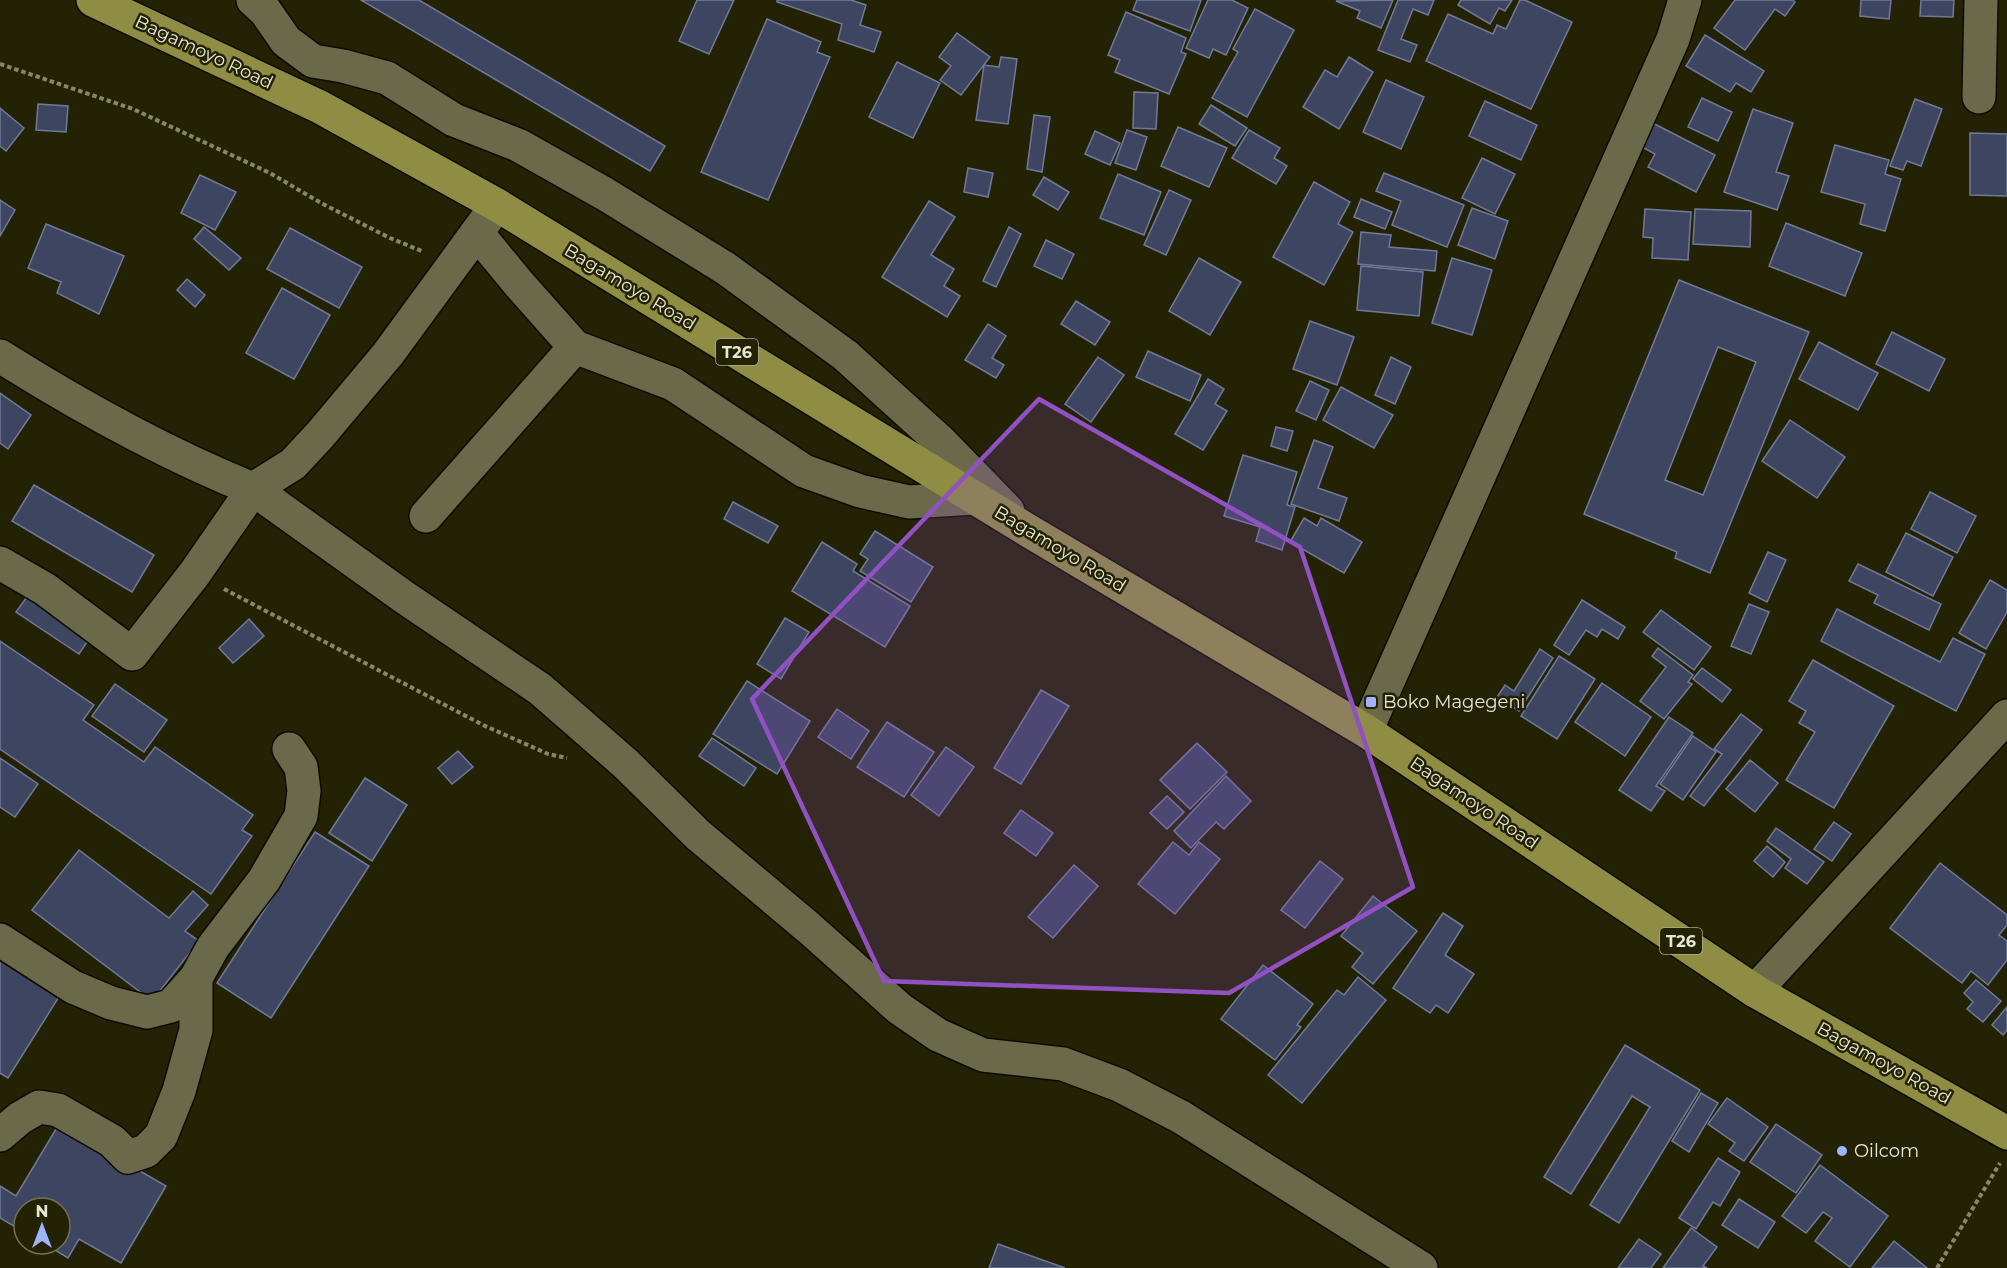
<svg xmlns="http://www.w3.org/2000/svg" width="2007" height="1268" font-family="Montserrat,sans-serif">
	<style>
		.building { fill: #3d4560; stroke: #707a98; stroke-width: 1.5; fill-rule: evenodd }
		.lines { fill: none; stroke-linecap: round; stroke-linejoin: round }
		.minor-casing { stroke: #0d0b00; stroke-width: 36 }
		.highway-casing { stroke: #0d0b00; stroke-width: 36 }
		.path { stroke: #87866e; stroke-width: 4; stroke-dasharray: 4.5 3; stroke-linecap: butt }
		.minor { stroke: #6a6949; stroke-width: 33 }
		.highway { stroke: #8f8c44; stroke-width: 33 }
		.marked { fill: #9151c3; fill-opacity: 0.2; stroke: #9151c3; stroke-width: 4.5; stroke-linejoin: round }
		.poi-dot { fill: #9eb4fd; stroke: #242204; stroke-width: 2 }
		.labels { text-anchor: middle; stroke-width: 5; stroke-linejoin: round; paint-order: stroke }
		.shield { fill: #242204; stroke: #acac96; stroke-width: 1.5 }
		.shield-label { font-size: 16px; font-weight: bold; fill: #e7e7d5 }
		.street-label { font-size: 18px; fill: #e7e7d5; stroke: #242204 }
		.poi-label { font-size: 18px; fill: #e7e7d5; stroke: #242204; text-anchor: start }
	</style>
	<rect width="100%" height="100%" fill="#242204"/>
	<g class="building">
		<path d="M361,0H419L665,146L650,171Z"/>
		<path d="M697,0H734L709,54L679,41Z"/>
		<path d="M777,0H851L866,5L860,25L881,32L874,52L838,40L842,24L777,2Z"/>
		<path d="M1137,0H1201L1190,31L1133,10Z"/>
		<path d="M1208,0H1232L1248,8L1226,55L1213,49L1209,58L1186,48Z"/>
		<path d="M1393,0L1381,28L1357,18L1360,11L1336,1Z"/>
		<path d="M1398,0H1434L1428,15L1413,9L1401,39L1417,45L1410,62L1378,50Z"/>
		<path d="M1461,0H1512L1505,11L1499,8L1490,24L1458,5Z"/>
		<path d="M1520,0H1525L1572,22L1531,109L1426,61L1448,14L1493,34L1497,25L1506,29Z"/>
		<path d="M1735,0H1793L1795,2L1785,16L1775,9L1745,50L1714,28Z"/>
		<path d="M1861,0H1891L1889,19L1860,16Z"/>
		<path d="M1921,0H1954L1953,17L1920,16Z"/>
		<path d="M1255,9L1294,30L1247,117L1212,98L1238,52L1233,49Z"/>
		<path d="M1126,12L1186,38L1181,52L1186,54L1169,94L1115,72L1120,60L1108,55Z"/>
		<path d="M767,19L821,42L817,52L830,57L768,200L701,172Z"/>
		<path d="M957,33L990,57L961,95L940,80L951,66L939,57Z"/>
		<path d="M1705,35L1764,71L1751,92L1736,83L1730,92L1686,66Z"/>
		<path d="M1001,57L1017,59L1008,124L976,120L984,65L999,67Z"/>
		<path d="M1349,57L1373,72L1339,129L1303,107L1325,70L1337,77Z"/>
		<path d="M897,62L940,83L913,138L869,117Z"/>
		<path d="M1386,80L1424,97L1401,149L1363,132Z"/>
		<path d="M1134,92L1158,93L1156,129L1133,128Z"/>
		<path d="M1702,98L1732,112L1718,141L1688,127Z"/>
		<path d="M1915,99L1942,109L1921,166L1907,161L1903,170L1890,166Z"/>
		<path d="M1485,101L1537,125L1521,160L1469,136Z"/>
		<path d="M38,104L68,106L66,132L36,130Z"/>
		<path d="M1211,105L1247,128L1235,146L1199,124Z"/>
		<path d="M0,108L24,128L6,151L0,146Z"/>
		<path d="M1753,109L1793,123L1776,172L1789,176L1777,210L1724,192Z"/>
		<path d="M1034,115L1050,117L1042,172L1027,169Z"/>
		<path d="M1643,118L1715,155L1696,192L1648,167L1655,154L1631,141Z"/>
		<path d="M1178,127L1227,148L1209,187L1161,166Z"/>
		<path d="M1127,130L1147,137L1136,170L1115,163Z"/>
		<path d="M1249,130L1280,148L1274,158L1287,166L1276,184L1232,158Z"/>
		<path d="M1095,131L1120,143L1110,165L1085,154Z"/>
		<path d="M1970,133L2007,134V196L1970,195Z"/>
		<path d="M1835,145L1889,160L1885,174L1901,179L1885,231L1860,224L1865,204L1821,192Z"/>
		<path d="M1482,158L1515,174L1495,214L1462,198Z"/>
		<path d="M968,168L993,173L988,197L964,192Z"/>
		<path d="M1384,173L1464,205L1447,247L1392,225L1401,201L1376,191Z"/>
		<path d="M1118,174L1161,192L1144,235L1100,218Z"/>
		<path d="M200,175L236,192L215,230L181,213Z"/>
		<path d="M1044,177L1069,192L1058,210L1033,195Z"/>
		<path d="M1314,182L1350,202L1338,224L1353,232L1324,285L1273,257Z"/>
		<path d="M1169,190L1191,200L1166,255L1144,245Z"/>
		<path d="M1361,199L1392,212L1385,229L1354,217Z"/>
		<path d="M0,200L15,210L0,236Z"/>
		<path d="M929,201L955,217L931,255L954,269L944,286L960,296L947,317L882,277Z"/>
		<path d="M1472,208L1508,221L1495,259L1458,245Z"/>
		<path d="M1645,209L1691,212L1688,260L1652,258L1653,238L1643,237Z"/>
		<path d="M1695,209L1751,211L1750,247L1693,244Z"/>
		<path d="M1786,223L1862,253L1845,296L1769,266Z"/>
		<path d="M46,224L124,256L99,314L57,293L61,282L28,268Z"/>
		<path d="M204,227L241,258L229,270L194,239Z"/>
		<path d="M1009,227L1021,234L996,287L983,281Z"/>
		<path d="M290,228L362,267L339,308L267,269Z"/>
		<path d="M1361,232L1391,235L1389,247L1437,251L1435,271L1358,264Z"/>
		<path d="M1046,240L1074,254L1062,279L1034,266Z"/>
		<path d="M1199,258L1241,282L1210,335L1169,311Z"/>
		<path d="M1452,258L1492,270L1472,335L1432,323Z"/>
		<path d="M1361,266L1423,272L1419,316L1357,310Z"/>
		<path d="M187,279L205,295L195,307L177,290Z"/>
		<path d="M1679,280L1809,332L1710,573L1675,558L1677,552L1584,514ZM1718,347L1756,362L1703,495L1665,480Z"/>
		<path d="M282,288L330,315L294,379L246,353Z"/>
		<path d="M1076,301L1110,322L1095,345L1061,324Z"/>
		<path d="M1310,321L1354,337L1337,385L1293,369Z"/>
		<path d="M988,324L1006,336L992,358L1004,365L996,378L965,360Z"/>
		<path d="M1892,332L1945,359L1929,391L1876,364Z"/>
		<path d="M1819,342L1878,373L1858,410L1799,379Z"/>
		<path d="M1148,351L1201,375L1190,401L1136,377Z"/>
		<path d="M1098,357L1124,375L1091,422L1065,404Z"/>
		<path d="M1391,357L1411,367L1395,404L1375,395Z"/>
		<path d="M1208,379L1224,389L1215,404L1227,411L1203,450L1175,434Z"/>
		<path d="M1310,381L1329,390L1316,420L1296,411Z"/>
		<path d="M1341,387L1393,415L1374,448L1323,420Z"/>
		<path d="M0,393L31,415L8,449L0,443Z"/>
		<path d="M1790,420L1845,457L1817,498L1762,461Z"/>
		<path d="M1276,427L1293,431L1287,451L1271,446Z"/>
		<path d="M1314,440L1333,447L1318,488L1347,498L1339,521L1291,504Z"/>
		<path d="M1243,455L1297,472L1287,505L1295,507L1282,550L1256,541L1260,527L1224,516Z"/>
		<path d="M34,485L154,555L132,592L12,521Z"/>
		<path d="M1930,492L1976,516L1957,553L1911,529Z"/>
		<path d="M733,502L778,526L768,543L724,519Z"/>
		<path d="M1304,518L1317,526L1321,518L1362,542L1344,573L1290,542Z"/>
		<path d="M875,531L933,567L911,602L860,571L868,559L860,554Z"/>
		<path d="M1906,533L1953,557L1933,596L1886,572Z"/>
		<path d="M822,542L857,564L853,571L910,606L885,647L792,591Z"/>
		<path d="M1768,552L1786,560L1767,602L1749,593Z"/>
		<path d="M1858,564L1941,604L1929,630L1874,603L1878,595L1849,581Z"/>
		<path d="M1990,580L2007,590V612L1986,649L1959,633Z"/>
		<path d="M29,594L91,636L79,654L16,612Z"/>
		<path d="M1582,600L1625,627L1618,639L1602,629L1597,637L1586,630L1569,655L1554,645Z"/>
		<path d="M1749,604L1769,612L1751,654L1731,646Z"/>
		<path d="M1837,609L1940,662L1953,638L1985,654L1956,711L1821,641Z"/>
		<path d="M1661,610L1711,647L1694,670L1643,632Z"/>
		<path d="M785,618L809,632L781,679L757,664Z"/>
		<path d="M249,619L264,636L233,663L219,648Z"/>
		<path d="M0,641L94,705L83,720L144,762L155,747L253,815L242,830L252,836L211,894L0,749Z"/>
		<path d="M1658,648L1693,675L1688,682L1692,684L1664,719L1640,701L1666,667L1652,656Z"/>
		<path d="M1540,649L1553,658L1519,711L1497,697L1505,685L1514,691Z"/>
		<path d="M1559,656L1595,679L1557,739L1521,716Z"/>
		<path d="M1813,660L1894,706L1834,808L1786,780L1815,732L1799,723L1806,711L1789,701Z"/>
		<path d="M1702,668L1731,690L1722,702L1693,679Z"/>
		<path d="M747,681L810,721L777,774L713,734Z"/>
		<path d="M1602,683L1651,717L1625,756L1575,722Z"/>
		<path d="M115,684L167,720L144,752L92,716Z"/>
		<path d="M1041,690L1069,706L1021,784L994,768Z"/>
		<path d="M837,709L869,731L851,759L818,737Z"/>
		<path d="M1741,714L1762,730L1704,806L1690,796L1722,754L1714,749Z"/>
		<path d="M1669,717L1693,733L1656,786L1665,791L1651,811L1619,790Z"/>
		<path d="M887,722L934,752L904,797L857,767Z"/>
		<path d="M1693,736L1716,752L1683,800L1660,784Z"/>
		<path d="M712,738L756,768L744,786L699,756Z"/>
		<path d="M1197,743L1227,772L1190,809L1160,780Z"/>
		<path d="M946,747L974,767L939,816L911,795Z"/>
		<path d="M458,751L473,767L452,784L438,768Z"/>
		<path d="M0,758L38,784L15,817L0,807Z"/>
		<path d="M1750,760L1778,783L1755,812L1726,789Z"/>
		<path d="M1226,776L1251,801L1224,829L1216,822L1191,848L1174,831Z"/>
		<path d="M365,778L407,805L372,861L329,833Z"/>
		<path d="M1167,796L1184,812L1167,829L1150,813Z"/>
		<path d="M1021,810L1053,833L1036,856L1004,833Z"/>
		<path d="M1834,822L1851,834L1832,861L1814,849Z"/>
		<path d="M1776,828L1824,862L1807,884L1785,868L1791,859L1767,841Z"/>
		<path d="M315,832L369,866L271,1018L217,983Z"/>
		<path d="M1173,842L1189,855L1199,842L1220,859L1175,914L1138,884Z"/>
		<path d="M1767,846L1785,862L1773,877L1754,861Z"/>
		<path d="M79,850L169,918L193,891L208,905L185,931L199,941L152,1001L32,910Z"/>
		<path d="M1320,861L1343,879L1305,928L1281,910Z"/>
		<path d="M1940,863L2007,915V925L1999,935L2007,941V960L1988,985L1971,971L1962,983L1890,928Z"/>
		<path d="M1074,865L1098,886L1053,938L1028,917Z"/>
		<path d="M1373,896L1417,931L1373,984L1352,967L1363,953L1341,936Z"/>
		<path d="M1443,913L1463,926L1445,955L1474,974L1448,1013L1436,1005L1430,1013L1393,988Z"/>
		<path d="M0,953L62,992L8,1078L0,1073Z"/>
		<path d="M1263,965L1313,1004L1297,1025L1301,1027L1275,1060L1221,1019Z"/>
		<path d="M1358,977L1386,1000L1302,1103L1268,1075L1337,990L1344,995Z"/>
		<path d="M1976,980L2001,1001L1983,1022L1967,1009L1973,1002L1964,993Z"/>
		<path d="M2007,1007V1030L2003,1035L1992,1025Z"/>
		<path d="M1625,1045L1700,1090L1619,1223L1590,1205L1650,1107L1632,1096L1571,1194L1544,1177Z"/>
		<path d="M1701,1093L1718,1103L1689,1152L1672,1141Z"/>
		<path d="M1727,1098L1768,1127L1744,1161L1729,1151L1735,1143L1708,1124Z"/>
		<path d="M59,1124L166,1186L121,1263L79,1239L68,1258L45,1244H60V1208H24V1232L0,1218V1186L16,1196Z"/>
		<path d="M1776,1124L1822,1155L1796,1193L1750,1162Z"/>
		<path d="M1718,1158L1740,1172L1720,1206L1713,1202L1696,1229L1679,1218Z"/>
		<path d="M1820,1165L1888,1216L1850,1267L1815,1241L1832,1218L1823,1212L1806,1233L1782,1216Z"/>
		<path d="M1739,1199L1775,1222L1758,1248L1722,1225Z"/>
		<path d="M1691,1228L1717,1247L1703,1266L1707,1268H1663Z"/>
		<path d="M1639,1239L1661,1254L1651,1268H1618Z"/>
		<path d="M1894,1241L1927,1268H1872Z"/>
		<path d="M998,1244L1065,1268H989Z"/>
	</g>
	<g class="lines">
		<g class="minor-casing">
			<g id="minor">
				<path d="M253,0L266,12L286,41L313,61L343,66L387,78L454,120L518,145L605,194L725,268L845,355L941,442L1008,511"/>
				<path d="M1979,97L1981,0"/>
				<path d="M477,233L519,284L575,347L673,384L804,471L860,491L909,502L975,498"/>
				<path d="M0,356C81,407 163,453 253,489L293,464L320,435L388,354L497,205"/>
				<path d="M426,516L575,347"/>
				<path d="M0,563L45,589L132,654L195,573L253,489L404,597L540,689L626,764L698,835L809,928L900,1009L938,1035L983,1055L1063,1064L1119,1085L1181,1117L1421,1268"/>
				<path d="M1366,731L1673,39L1685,0"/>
				<path d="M0,940L73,987L111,1003L147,1012L171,1006L196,978L213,947L264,880L301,816L304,791L301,767L289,749"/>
				<path d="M1755,991L2007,716"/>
				<path d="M0,1135L20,1118L39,1107L58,1110L112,1141L128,1157L146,1151L161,1136L179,1091L196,1030V978"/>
			</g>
		</g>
		<g class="highway-casing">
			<path id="highway" d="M93,0L320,107L497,205L1024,528L1366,731L1755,991L2007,1133"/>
		</g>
		<g class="path">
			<path d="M0,64L133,109L270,173L321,203L390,238L424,252"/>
			<path d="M224,589L483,725L548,754L567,758"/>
			<path d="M1937,1268L2000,1163"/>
		</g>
		<use href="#minor" class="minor"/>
		<use href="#highway" class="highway"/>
	</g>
	<path class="marked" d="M1039,399L1300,547L1413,887L1229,993L884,981L752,699Z"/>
	<g class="poi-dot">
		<rect x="1365" y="696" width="12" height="12" rx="3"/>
		<circle cx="1842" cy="1151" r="6"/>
	</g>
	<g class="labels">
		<g class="shield">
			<rect x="716" y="339" width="42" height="26" rx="4.5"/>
			<rect x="1660" y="928" width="42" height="26" rx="4.5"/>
		</g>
		<g class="shield-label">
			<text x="737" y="358">T26</text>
			<text x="1681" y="947">T26</text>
		</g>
		<g class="street-label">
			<text transform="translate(204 52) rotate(25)" y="6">Bagamoyo Road</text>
			<text transform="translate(630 287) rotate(31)" y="6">Bagamoyo Road</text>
			<text transform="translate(1060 549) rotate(31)" y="6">Bagamoyo Road</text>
			<text transform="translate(1474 803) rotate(34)" y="6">Bagamoyo Road</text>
			<text transform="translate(1884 1063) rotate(29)" y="6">Bagamoyo Road</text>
		</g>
		<g class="poi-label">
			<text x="1383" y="708">Boko Magegeni</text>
			<text x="1854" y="1157">Oilcom</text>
		</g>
	</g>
	<g transform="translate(42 1226)"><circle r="28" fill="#242204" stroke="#727158" stroke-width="1.5"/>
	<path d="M0-4.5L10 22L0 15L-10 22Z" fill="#9eb4fd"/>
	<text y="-9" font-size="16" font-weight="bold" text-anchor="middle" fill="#e7e7d5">N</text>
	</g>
</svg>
